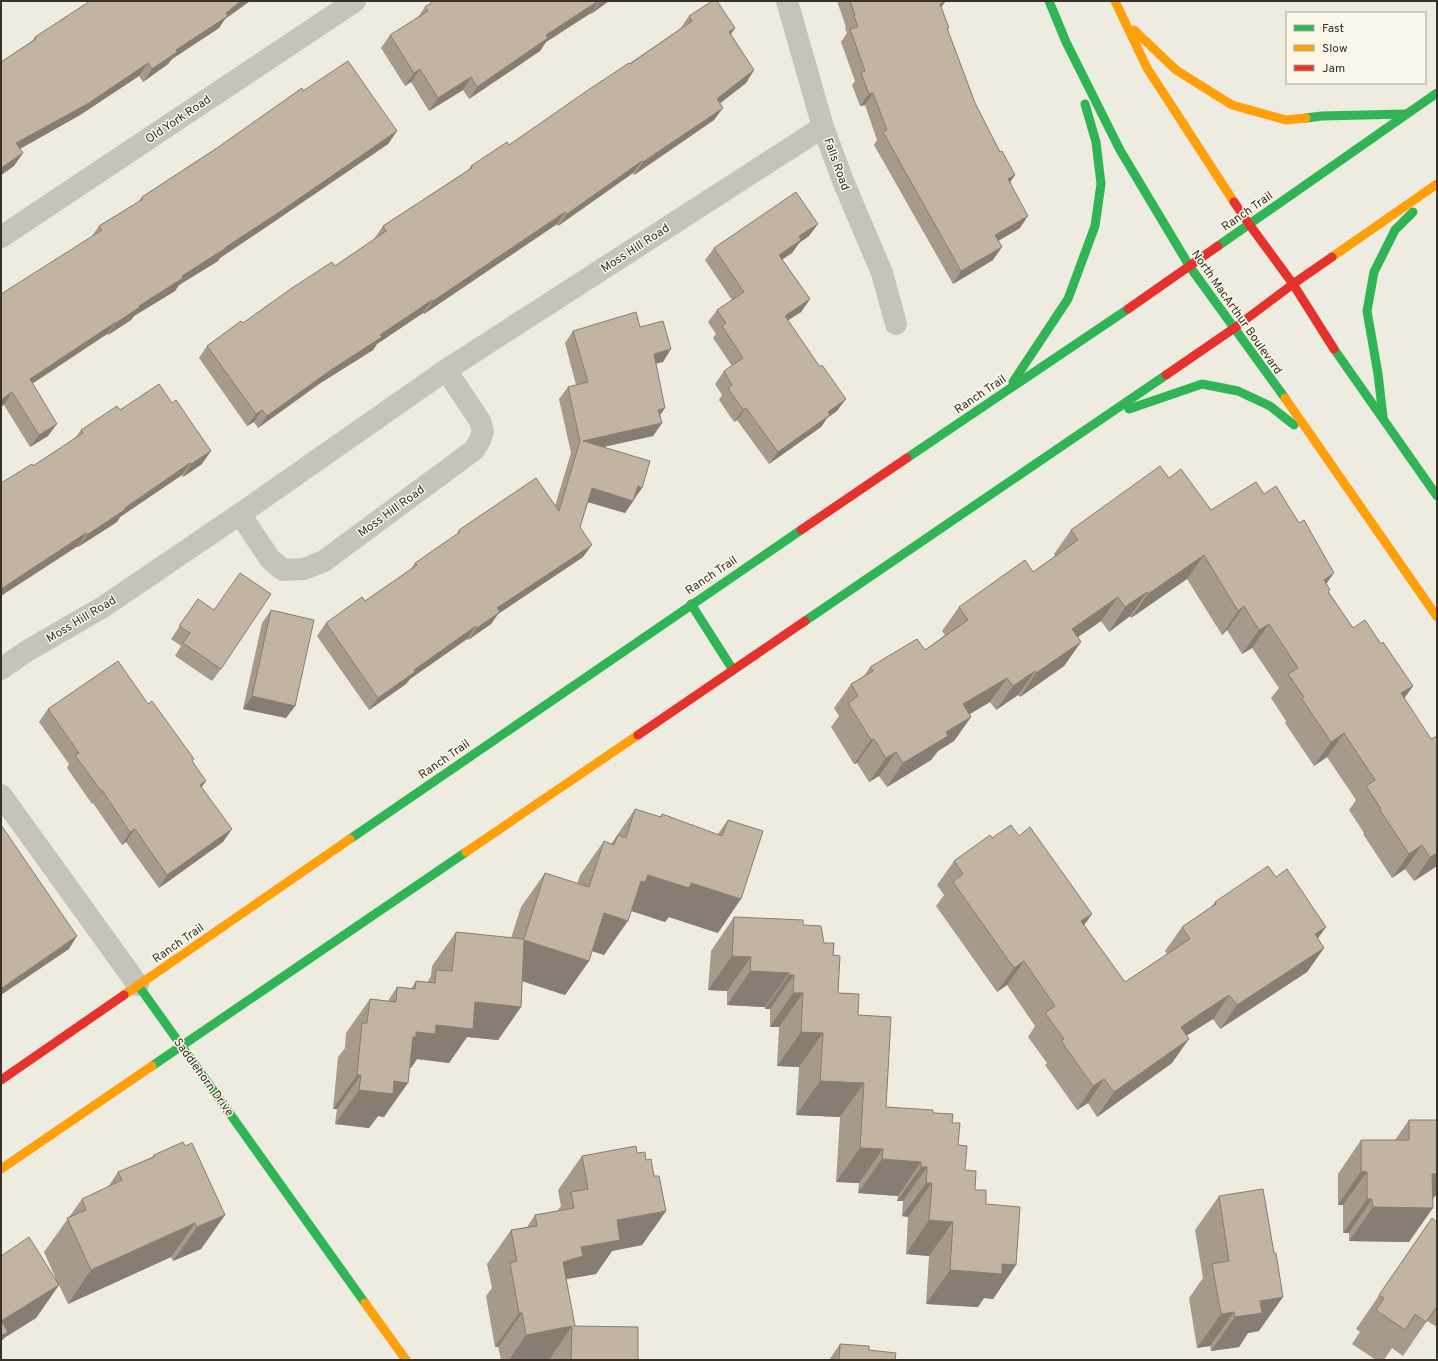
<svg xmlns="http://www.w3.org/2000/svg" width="1438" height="1361" font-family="Overpass,sans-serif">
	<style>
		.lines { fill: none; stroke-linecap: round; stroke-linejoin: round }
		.street { stroke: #c7c3ba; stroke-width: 22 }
		.fast { stroke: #30b455; stroke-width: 9 }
		.slow { stroke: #ff9f0a; stroke-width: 9 }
		.jam { stroke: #e5322d; stroke-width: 9 }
		.wall { fill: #a89a8a }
		.shaded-wall { fill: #887d71 }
		.building { fill: #c3b3a1; stroke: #887d71 }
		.labels { text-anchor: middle; stroke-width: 3; stroke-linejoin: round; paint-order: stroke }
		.street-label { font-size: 12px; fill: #383127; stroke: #fbf7e8 }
	</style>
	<rect width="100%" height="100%" fill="#eeebe1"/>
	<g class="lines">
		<g class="street">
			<path d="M787,1L823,127L843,181L882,273L896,324"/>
			<path d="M1,237L355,1"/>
			<path d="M240,514L270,559L283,570L304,569L324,561L474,450L480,440L483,431L480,421L446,370"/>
			<path d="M1,669L27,651L103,607L240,514L446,370L823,127"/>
			<path d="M1,795L138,985"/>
		</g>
		<g class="fast">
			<path d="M1049,1L1066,42L1120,150L1190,267L1285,398"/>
			<path d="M1306,118L1322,116L1406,114"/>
			<path d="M1218,246L1437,93"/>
			<path d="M1334,349L1437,496"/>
			<path d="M1013,382L1068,299L1095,226L1101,184L1096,142L1085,104"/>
			<path d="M1129,409L1202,384L1238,391L1270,406L1294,425"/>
			<path d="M1383,417L1378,374L1367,311L1374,272L1395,230L1413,212"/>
			<path d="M907,458L1128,309"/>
			<path d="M691,604L733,670"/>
			<path d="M805,621L1166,375"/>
			<path d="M350,839L801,530"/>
			<path d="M138,985L365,1303"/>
			<path d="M152,1066L466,852"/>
		</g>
		<g class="slow">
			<path d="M1115,1L1147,68L1234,202"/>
			<path d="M1134,30L1176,70L1232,105L1286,120L1306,118"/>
			<path d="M1332,257L1437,184"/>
			<path d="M1285,398L1437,617"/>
			<path d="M466,852L638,735"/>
			<path d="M124,995L350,839"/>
			<path d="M1,1169L152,1066"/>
			<path d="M365,1303L406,1360"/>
		</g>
		<g class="jam">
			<path d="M1234,202L1249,224L1293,284L1334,349"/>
			<path d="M1128,309L1218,246"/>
			<path d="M1166,375L1233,329L1293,284L1332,257"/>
			<path d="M801,530L907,458"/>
			<path d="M638,735L805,621"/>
			<path d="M1,1080L124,995"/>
		</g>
	</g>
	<g class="wall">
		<path d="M250,1L225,19L219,28L172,59L168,64L143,82L139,76L80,115L20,149L14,166L1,175V62L32,41L35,37Z"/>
		<path d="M434,1H609L591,14V13L546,42L540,51L469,99L463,90L429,111L411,82L405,86L381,48L390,35L418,17L425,7Z"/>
		<path d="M837,1H944L941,7L947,30L975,103L1000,152L1015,175L1010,183L1020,228L998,241L993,260L953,284L874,145L877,140L865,105L860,106L852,85L855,81L841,42L847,33L845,28L846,27Z"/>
		<path d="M689,16L735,28L731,34L754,70L746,83L720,103L714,120L634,175L633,173L558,226L557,224L424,314L423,313L377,344L373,350L319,384L258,428L254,422L247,426L199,358L207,346L243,323L335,266L375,239H374L383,226L468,170L471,166L509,145L680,29Z"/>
		<path d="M303,91L397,131L388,144L275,221L220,258L218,261L179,285L175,291L134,316L131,320L108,335L107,334L32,384L48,436L30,447L4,405L92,236L99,226L138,202L142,197L217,148Z"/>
		<path d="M809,236L799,243L792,253L782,259L810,299L801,312L788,320L837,411L827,418L821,427L769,464L737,420L734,422L719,400L722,395L715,384L724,371L732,366L713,338L716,334L708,322L717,310L732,300L705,260L714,248Z"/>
		<path d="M640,327L663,362L656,363L660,416L662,423L653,436L603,447L642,488L625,513L588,502L580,527L583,557L498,614L491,624L468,640L467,639L410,679L406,684L369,710L317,636L326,623L365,601L410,570L415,563L456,535L459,530L555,506L571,453L559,399L568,387L576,385L565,343L573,331Z"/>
		<path d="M120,410L202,464L183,477L182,475L120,517L117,522L78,547L33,466L75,438L81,430Z"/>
		<path d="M1169,478L1211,510L1326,584L1329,592L1353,628L1381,644L1413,686L1404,698L1437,866L1414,881L1405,869L1392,878L1363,834L1364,833L1349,810L1356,800L1327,757L1314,766L1285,723L1286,721L1271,698L1279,688L1252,648L1242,654L1227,630L1222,635L1187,579L1131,618L1130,616L1109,632L1101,621L1078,637L1081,642L1064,666L1020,697L1018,695L996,710L990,702L970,714L971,717L954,741L938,751L931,760L887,787L879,776L869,782L857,763L854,764L831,727L839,716L834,708L851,684L864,676L870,667L925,650L945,635L942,631L959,607L1033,572L1055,556L1054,554L1071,530Z"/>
		<path d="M198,599L221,669L212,681L175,656L181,646L171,639Z"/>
		<path d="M271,610L295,706L286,718L243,709L262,623Z"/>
		<path d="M148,704L192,762L223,842L159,888L126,842L122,845L93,803L92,804L67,768L69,764L39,722L48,709Z"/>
		<path d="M635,809L660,817L662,814L717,835L728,820L718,933L669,917L665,922L631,911L604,955L592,951L589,961L565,995L522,981L521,1007L498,1040L467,1037L449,1063L417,1059L411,1068H410L384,1117L378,1116L369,1128L335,1124L337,1109H333L338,1057L345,1048L346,1033L370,999L388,1001L397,987L411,989L416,981L427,983L431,976L432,966L456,932L511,938L521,907L545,873L577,884L580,875L604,841L611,844Z"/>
		<path d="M1019,836L1092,914L1084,925L1125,982L1167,954L1165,951L1182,927L1211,907L1215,902L1318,939L1324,948L1307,972L1220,1029L1213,1019L1186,1035L1172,1063L1097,1117L1088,1103L1077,1110L1045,1065L1047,1063L1028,1037L1035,1026L1007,985L997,992L936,906L944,895L937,885L954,861L992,838Z"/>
		<path d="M734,917L803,925L824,943L833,955L838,993L858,1015L886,1107L933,1113L952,1123L965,1170L975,1190L986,1204L1016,1265L993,1299L984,1298L978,1307L926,1304L929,1256L906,1254L908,1217L902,1216L903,1201H897L898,1196L858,1193L859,1183L836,1182L840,1117L796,1115L799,1067L777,1066L779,1027H770V1009H765V1007L727,1005V991L708,990L711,951Z"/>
		<path d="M1409,1120H1437V1195L1435,1196L1433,1199L1409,1242L1349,1241V1233H1343V1205H1338V1174L1361,1140H1395Z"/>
		<path d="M185,1146L225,1215L201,1249L173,1261L171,1257L68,1304L59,1285L36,1318L4,1338L1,1342V1256L56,1279L44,1252L82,1199L108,1187L118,1172L152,1157L154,1155Z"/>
		<path d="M637,1153L646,1160L654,1176L666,1211L642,1245L612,1251L596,1274L566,1279L575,1326L638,1360H501L498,1347H495L486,1296L492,1288L487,1264L511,1230L527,1227L535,1215L557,1211L561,1206L558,1190L582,1156Z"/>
		<path d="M1219,1196L1259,1331L1248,1333L1239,1347L1211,1351L1210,1346L1197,1348L1189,1298L1203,1278L1195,1230Z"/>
		<path d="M1432,1218L1437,1222V1327L1427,1321L1403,1356L1392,1348L1384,1360H1376L1352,1344L1360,1332L1356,1329Z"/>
		<path d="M840,1344L869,1350L895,1360H829Z"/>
	</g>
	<g class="shaded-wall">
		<path d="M241,1H250L225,19L219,28L172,59L168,64L143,82L152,69L176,50Z"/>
		<path d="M599,1L591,13L546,42L540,51L469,99L477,87L546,35Z"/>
		<path d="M601,1H609L591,14L600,2Z"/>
		<path d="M945,2L936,15L940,4Z"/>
		<path d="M735,28L726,41L729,32Z"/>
		<path d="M148,63L139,76L80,115L7,156L16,143Z"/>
		<path d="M420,69L411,82L405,86L414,73Z"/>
		<path d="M754,70L746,83L709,112L717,99Z"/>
		<path d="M471,77L463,90L429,111L438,98Z"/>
		<path d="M873,93L865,105L860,106L869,94Z"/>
		<path d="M723,108L714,120L634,175L643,162Z"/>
		<path d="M397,131L388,144L275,221L220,258L218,261L179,285L175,291L134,316L131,320L108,335L116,323L139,306L182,276L226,247Z"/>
		<path d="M23,153L14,166L1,175V168Z"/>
		<path d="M642,161L633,173L558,226L567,214Z"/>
		<path d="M1015,175L1006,187L1008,179Z"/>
		<path d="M565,212L557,224L424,314L433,301Z"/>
		<path d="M1028,216L1020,228L986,248L995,235Z"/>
		<path d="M818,224L809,236L799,243L792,253L771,267L779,255L799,236Z"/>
		<path d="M1002,247L993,260L953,284L961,271Z"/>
		<path d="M810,299L801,312L776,328L785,316Z"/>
		<path d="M432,300L423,313L377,344L373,350L319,384L258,428L267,416L380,335Z"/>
		<path d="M116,322L107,334L21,391L30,379Z"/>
		<path d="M671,349L663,362L645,366L654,354Z"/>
		<path d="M12,392L4,405L1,407V400Z"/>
		<path d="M846,399L837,411L827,418L821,427L769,464L778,452L828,412Z"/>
		<path d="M665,408L657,420L658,410Z"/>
		<path d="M746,408L737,420L734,422L743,410Z"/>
		<path d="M262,410L254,422L247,426L256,414Z"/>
		<path d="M662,423L653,436L576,453L583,441Z"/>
		<path d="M57,424L48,436L30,447L39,435Z"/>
		<path d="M211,451L202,464L183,477L191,464Z"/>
		<path d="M190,463L182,475L120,517L117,522L78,547L87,535L125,508Z"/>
		<path d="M638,486L642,488L633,500Z"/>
		<path d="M592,488L633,501L625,513L584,501Z"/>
		<path d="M86,533L78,546L1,596V589Z"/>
		<path d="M592,545L583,557L498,614L491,624L468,640L477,628L497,608Z"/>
		<path d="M1204,555L1187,579L1131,618L1148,594Z"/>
		<path d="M1334,573L1317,597L1324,580Z"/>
		<path d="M1147,592L1130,616L1109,632L1125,607Z"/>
		<path d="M1118,597L1101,621L1055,653L1072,629Z"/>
		<path d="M1244,606L1227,630L1222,635L1238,611Z"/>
		<path d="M1269,624L1252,648L1242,654L1259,630Z"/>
		<path d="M476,626L467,639L410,679L406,684L369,710L378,698L414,670Z"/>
		<path d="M1081,642L1064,666L1020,697L1036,673Z"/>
		<path d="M1035,671L1018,695L996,710L1013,686Z"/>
		<path d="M1007,678L990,702L946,728L963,704Z"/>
		<path d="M1413,686L1396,710L1401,693Z"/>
		<path d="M252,696L295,706L286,718L243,709Z"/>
		<path d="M971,717L954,741L938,751L931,760L887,787L903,763L946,732Z"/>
		<path d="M1344,733L1327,757L1314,766L1331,742Z"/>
		<path d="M874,739L857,763L854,764L871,740Z"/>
		<path d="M896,752L879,776L869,782L886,758Z"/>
		<path d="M206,781L197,794L200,785Z"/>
		<path d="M102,790L93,803L92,804L101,791Z"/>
		<path d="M135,829L126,842L122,845L130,832Z"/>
		<path d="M232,829L223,842L159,888L167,875Z"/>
		<path d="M1422,845L1405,869L1392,878L1409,854Z"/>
		<path d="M1437,853V866L1414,881L1430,857Z"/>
		<path d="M648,875L691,883L741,899L718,933L669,917L665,922L626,909L641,881Z"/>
		<path d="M604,913L628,921L604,955L580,947Z"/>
		<path d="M1092,914L1075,938L1081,921Z"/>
		<path d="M1326,927L1309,951L1315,934Z"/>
		<path d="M77,936L69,949L1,995L2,988Z"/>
		<path d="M524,940L589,961L565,995L500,974Z"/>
		<path d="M1324,948L1307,972L1220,1029L1237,1005Z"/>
		<path d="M732,956L751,957L727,991L708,990Z"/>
		<path d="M1024,961L1007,985L997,992L1014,968Z"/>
		<path d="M750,971L789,973L765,1007L727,1005Z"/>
		<path d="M789,975H794L770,1009H765Z"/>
		<path d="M793,993H803L779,1027H770Z"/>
		<path d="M1229,995L1213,1019L1183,1038L1181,1027L1200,1014Z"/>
		<path d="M475,1002L521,1007L498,1040L467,1037L449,1063L417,1059L411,1068L395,1066L389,1071L416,1032L436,1025Z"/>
		<path d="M801,1032L823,1033L799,1067L777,1066Z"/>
		<path d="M1189,1039L1172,1063L1097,1117L1114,1092Z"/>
		<path d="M357,1075H361L337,1109H333Z"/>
		<path d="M1104,1079L1088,1103L1077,1110L1093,1086Z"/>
		<path d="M394,1081L408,1083L384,1117L378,1116L369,1128L335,1124L359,1090Z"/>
		<path d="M820,1081L864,1083L840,1117L796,1115Z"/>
		<path d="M860,1148L883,1149L859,1183L836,1182Z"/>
		<path d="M882,1159L921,1162L898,1196L858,1193Z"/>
		<path d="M921,1167H927L903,1201H897Z"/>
		<path d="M1361,1171L1367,1172L1343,1205H1338Z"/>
		<path d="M1432,1174H1437V1195L1435,1196L1426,1208H1433L1409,1242L1349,1241L1373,1207Z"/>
		<path d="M926,1183H932L908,1217L902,1216Z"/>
		<path d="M1367,1199H1372L1349,1233H1343Z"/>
		<path d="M666,1211L642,1245L612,1251L596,1274L567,1279L559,1290L563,1262L581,1247L617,1220Z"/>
		<path d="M225,1215L201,1249L173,1261L197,1227Z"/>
		<path d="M929,1220L953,1222L929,1256L906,1254Z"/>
		<path d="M195,1223L171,1257L68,1304L91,1270Z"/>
		<path d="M1002,1264L1016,1265L993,1299L984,1298L978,1307L926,1304L950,1270Z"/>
		<path d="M59,1285L36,1318L4,1338L1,1342V1321Z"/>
		<path d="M1283,1297L1259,1331L1248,1333L1239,1347L1211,1351L1235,1317L1260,1301Z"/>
		<path d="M1234,1312L1210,1346L1197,1348L1221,1314Z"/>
		<path d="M519,1313H522L498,1347H495Z"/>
		<path d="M572,1326L549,1360H509L526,1335Z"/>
	</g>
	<g class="building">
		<path d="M90,1H241L226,13L228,16L176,50L177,52L152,69L148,63L89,103L16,143L23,153L1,168V62L36,39L35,37Z"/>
		<path d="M434,1H598L546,35L548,38L477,87L471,77L438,98L420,69L414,73L390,35L428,11L425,7Z"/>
		<path d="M712,1H717L735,28L729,32L754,70L717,99L723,108L643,162L642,161L567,214L565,212L433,301L432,300L380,335L382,337L328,372L267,416L262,410L256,414L207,346L241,321L243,323L292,288L332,262L335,266L386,231L383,226L472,168L471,166L507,142L509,145L591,88L629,63L630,64L692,21L689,16Z"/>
		<path d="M850,1H944L945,2L940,4L949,28H947L975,103L1000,152L1002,151L1015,175L1008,179L1028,216L995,235L1002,247L961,271L883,132L887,130L873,93L869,94L861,73L865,71L850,29L858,27L854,16L855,15Z"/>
		<path d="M348,61L397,131L284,209L226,247V248L182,276L183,278L139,306L140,307L116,323V322L30,379L57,424L39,435L12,392L1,400V294L102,230L99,226L143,199L142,197L217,148L302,88L303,91Z"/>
		<path d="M796,192L818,224L799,236L801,240L779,255L810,299L785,316L820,367L822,365L846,399L828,412L830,415L778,452L746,408L743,410L728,388L732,385L724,371L743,358L722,326L726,323L717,310L744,292L714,248Z"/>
		<path d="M636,312L640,327L663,321L671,349L654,354L665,408L658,410L662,423L583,441L650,461L642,488L638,486L633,501L592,488L580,527L592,545L497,608L500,612L477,628L476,626L414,670L415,672L378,698L326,623L362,597L365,601L417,565L415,563L460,532L459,530L536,478L559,511L580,441L568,387L588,382L573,331Z"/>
		<path d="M159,384L172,403L176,400L211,451L191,464L190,463L125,508L126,509L87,535L86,533L1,589V483L32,464L33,466L83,433L81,430L117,406L120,410Z"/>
		<path d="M1160,466L1169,478L1181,469L1211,510L1256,482L1264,494L1276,486L1299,523L1304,520L1334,573L1324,580L1330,590L1328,592L1353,628L1365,620L1381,644L1383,642L1413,686L1401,693L1431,739L1437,736V853L1430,857L1422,845L1409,854L1380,810L1381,809L1366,786L1375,780L1344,733L1331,742L1302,699L1304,697L1288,674L1298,668L1269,624L1259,630L1244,606L1238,611L1204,555L1148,594L1147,592L1125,607L1118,597L1072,629L1081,642L1036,673L1035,671L1013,686L1007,678L963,704L971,717L946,732L948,736L903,763L896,752L886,758L874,739L871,740L848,703L858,696L851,684L873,671L870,667L917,639L925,650L968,620L959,607L1025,560L1033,572L1078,540L1071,530Z"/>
		<path d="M240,573L271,594L221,669L183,643L190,633L179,626L198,599L214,610Z"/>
		<path d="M271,610L314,620L295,706L252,696Z"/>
		<path d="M118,661L148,704L152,701L194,759L192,761L206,781L200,785L232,829L167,875L135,829L130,832L102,790L101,791L75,755L79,753L48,709Z"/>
		<path d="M635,809L661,817L662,814L722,836L728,820L763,831L741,899L691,883L689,888L648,875L645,882L641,881L628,921L604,913L589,961L524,940L521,1007L475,1002L473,1029L436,1025L435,1034L416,1032V1037H413L408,1083L394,1081L393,1094L359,1090L361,1075H357L362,1023H367L370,999L396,1002L397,987L415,989L416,981L435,983L436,970L452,971L456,932L524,939L545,873L589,887L604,841L614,845L618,835L626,838Z"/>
		<path d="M1,825L77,936L2,988H1Z"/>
		<path d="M1011,825L1019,836L1030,827L1092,914L1081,921L1125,982L1190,939L1182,927L1216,904L1215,902L1268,866L1276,877L1287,869L1326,927L1315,934L1324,948L1237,1005L1229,995L1200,1014L1181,1027L1189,1039L1114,1092L1104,1079L1093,1086L1061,1041L1064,1039L1045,1013L1055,1006L1024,961L1014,968L953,882L963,874L954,861L990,835L992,838Z"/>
		<path d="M734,917L803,920V925L821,926L824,943H834L833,955L840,956L838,993L859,994L858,1015L891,1017L886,1107L933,1110V1113L953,1114L952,1123H960L958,1145L967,1146L965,1170L976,1171L975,1190H986V1204L1020,1207L1016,1265L1002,1264V1274L950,1270L953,1222L929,1220L932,1183H926L927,1167H921V1162L882,1159L883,1149L860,1148L864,1083L820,1081L823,1033L801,1032L803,993H793L794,975H789V973L750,971L751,957L732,956Z"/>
		<path d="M1409,1120H1437V1174H1432L1433,1208L1373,1207L1372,1199H1367V1172L1361,1171V1140H1409Z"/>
		<path d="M183,1142L185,1146L192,1143L225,1215L197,1227L195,1223L91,1270L67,1218L86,1210L82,1199L122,1180L118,1172L154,1157V1155Z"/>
		<path d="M636,1146L637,1153L645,1152L646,1160L651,1159L654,1176H659L666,1211L617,1220L620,1240L581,1247L583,1256L563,1262L575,1326H574L638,1327V1360H571L572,1326L526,1335L522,1313H519L510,1263L517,1261L511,1230L537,1226L535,1215L574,1208L571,1192L588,1189L582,1156Z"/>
		<path d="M1263,1189L1274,1253H1276L1283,1297L1260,1301L1262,1313L1235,1317L1234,1312L1221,1314L1212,1264L1229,1261L1219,1196Z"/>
		<path d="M1432,1218L1437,1222V1306L1426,1322L1415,1314L1405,1330L1376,1310L1384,1298L1379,1295Z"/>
		<path d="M29,1237L59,1285L1,1321L8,1332L1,1336V1256Z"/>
		<path d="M840,1344L869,1346V1350L896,1353L895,1360H839Z"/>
	</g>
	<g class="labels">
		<g class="street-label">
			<text transform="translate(178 119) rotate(-34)" y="4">Old York Road</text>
			<text transform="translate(837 164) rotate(70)" y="4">Falls Road</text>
			<text transform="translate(1247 211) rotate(-35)" y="4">Ranch Trail</text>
			<text transform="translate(635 248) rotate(-33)" y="4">Moss Hill Road</text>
			<text transform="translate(1237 312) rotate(55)" y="4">North MacArthur Boulevard</text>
			<text transform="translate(980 394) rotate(-34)" y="4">Ranch Trail</text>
			<text transform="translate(391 511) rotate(-36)" y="4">Moss Hill Road</text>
			<text transform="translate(711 575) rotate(-34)" y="4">Ranch Trail</text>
			<text transform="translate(81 619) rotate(-31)" y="4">Moss Hill Road</text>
			<text transform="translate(444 759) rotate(-35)" y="4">Ranch Trail</text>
			<text transform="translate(178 943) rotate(-35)" y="4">Ranch Trail</text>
			<text transform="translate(204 1077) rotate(54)" y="4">Saddlehorn Drive</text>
		</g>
	</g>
	<rect width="1438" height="1361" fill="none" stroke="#383127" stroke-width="4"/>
	<rect x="1286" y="12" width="140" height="72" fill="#fbf7e8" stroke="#ada89b"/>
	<rect x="1294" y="25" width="20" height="6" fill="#30b455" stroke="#ada89b"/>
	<text x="1322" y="32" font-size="12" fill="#383127">Fast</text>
	<rect x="1294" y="45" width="20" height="6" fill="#ff9f0a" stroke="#ada89b"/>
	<text x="1322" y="52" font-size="12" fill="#383127">Slow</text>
	<rect x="1294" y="65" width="20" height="6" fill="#e5322d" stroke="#ada89b"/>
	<text x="1322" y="72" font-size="12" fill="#383127">Jam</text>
</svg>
